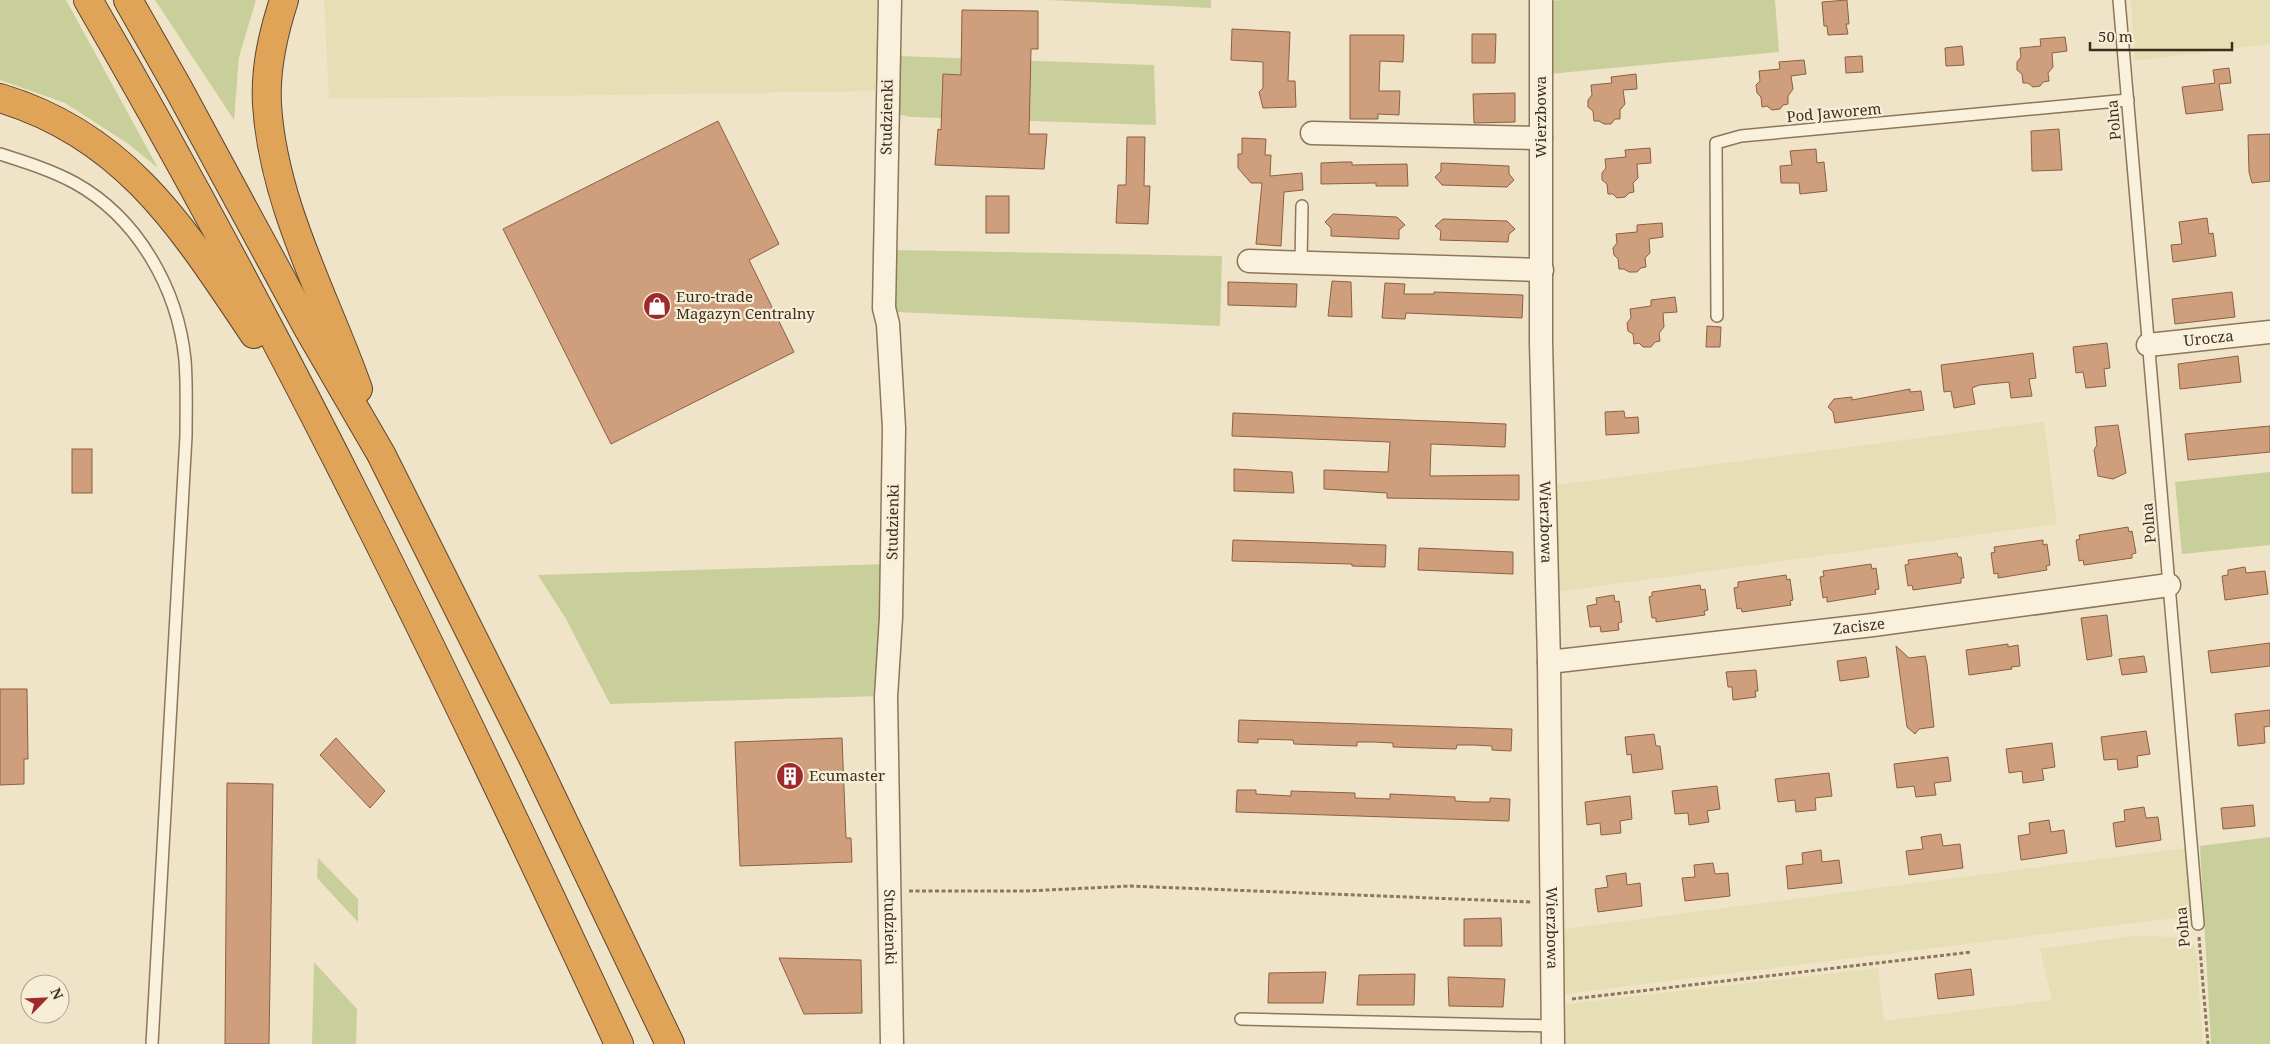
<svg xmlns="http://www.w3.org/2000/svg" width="2270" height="1044" font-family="'Noto Serif',serif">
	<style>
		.farmland { fill: #e6deb5 }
		.green { fill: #c9cf9b }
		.building { fill: #cf9f7d; stroke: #8d5f41 }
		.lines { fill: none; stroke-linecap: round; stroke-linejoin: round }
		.lane-casing { stroke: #8d765c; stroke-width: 14 }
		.street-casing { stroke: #8d765c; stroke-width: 25 }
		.highway-casing { stroke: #5b4430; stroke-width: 30 }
		.path { stroke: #8d765c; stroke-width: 3; stroke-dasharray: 4 2.5; stroke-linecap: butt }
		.lane { stroke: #faf1dc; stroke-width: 11 }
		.street { stroke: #faf1dc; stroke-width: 22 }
		.highway { stroke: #e0a458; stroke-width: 28 }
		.labels { text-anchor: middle; stroke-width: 4.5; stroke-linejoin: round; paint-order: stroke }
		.street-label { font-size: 15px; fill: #3d2e20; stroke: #f7eed8 }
		.poi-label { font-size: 15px; fill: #3d2e20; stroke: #f7eed8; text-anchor: start }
	</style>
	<rect width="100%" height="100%" fill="#f0e4c8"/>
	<g class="farmland">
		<path d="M324,0H877L875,91L329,99Z"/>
		<path d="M2131,0H2270V44L2135,61Z"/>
		<path d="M2044,422L2057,524L1556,592V485Z"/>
		<path d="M2186,848L2192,916L1556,995V930Z"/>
		<path d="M2132,936L2186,937L2196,948L2203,1044H1557L1558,1005L1878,968L1884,1021L2052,1000L2040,949Z"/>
	</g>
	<g class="green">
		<path d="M0,0H66L158,168L127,143L65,103L0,80Z"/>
		<path d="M155,0H256L239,57L234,120Z"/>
		<path d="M1047,0H1211V8Z"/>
		<path d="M1562,0H1775L1779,52L1549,74L1548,1Z"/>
		<path d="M899,56L1154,65L1156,125L911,117L897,114Z"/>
		<path d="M892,250L1222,256L1220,326L896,312Z"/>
		<path d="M2270,472V545L2182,554L2175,482Z"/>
		<path d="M886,564L882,696L610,704L566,619L538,575Z"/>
		<path d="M2270,837V1044H2211L2200,846Z"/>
		<path d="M318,858L358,899V922L317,878Z"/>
		<path d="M314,962L357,1009L356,1044H312Z"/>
	</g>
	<g class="building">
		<path d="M1847,0L1849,24H1846L1848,34L1828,35L1827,26H1824L1822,2Z"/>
		<path d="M962,10L1038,11V49H1031L1029,134H1047L1044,169L935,165L938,129L941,130L943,74L961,75Z"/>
		<path d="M1232,29L1290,32L1288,81H1295L1296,107L1263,108L1259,92L1263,88V62L1231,60Z"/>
		<path d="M1472,34H1496L1495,63H1472Z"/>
		<path d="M1350,35H1404L1403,62L1380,61L1379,91H1400L1399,115L1378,114V119H1350Z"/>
		<path d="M2065,37L2067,51L2052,53L2053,67L2048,73L2049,81L2043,82L2040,86L2033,87L2028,83H2023L2022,74L2017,70V62L2021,57L2020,48L2041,46L2040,39Z"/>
		<path d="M1962,46L1964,65L1946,66L1945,48Z"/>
		<path d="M1862,56L1863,72L1846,73L1845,57Z"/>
		<path d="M1804,60L1806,74L1791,76L1793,89L1788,96V104L1783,105L1780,109L1772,110L1767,106L1762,107L1761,97L1757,93L1756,85L1760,81L1759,71L1780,69L1779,62Z"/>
		<path d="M2229,68L2231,83L2219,84L2223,110L2186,114L2182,87L2215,83L2213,70Z"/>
		<path d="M1636,74L1637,89L1623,90L1625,104L1620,110V119H1615L1611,124H1604L1599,121H1594L1593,111L1588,107V100L1592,95L1591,85L1612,83L1611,77Z"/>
		<path d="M1515,93V122L1474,123L1473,94Z"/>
		<path d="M718,121L779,244L749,260L794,352L611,444L503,229Z"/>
		<path d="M2059,129L2062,170L2032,171L2031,131Z"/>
		<path d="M2270,134V181L2252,183L2249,172L2248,135Z"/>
		<path d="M1127,137H1145L1144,186H1150L1148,224L1116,223L1118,185H1126Z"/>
		<path d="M1242,138L1266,139L1265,155H1271L1270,176L1302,173L1303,190L1284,192L1281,246L1256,244L1262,183H1251L1238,168V154H1242Z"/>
		<path d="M1650,148L1651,163L1637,164L1638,178L1633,183L1634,192L1629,193L1625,197L1617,198L1613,194H1608L1607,184L1602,180V173L1606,168L1605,159L1626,157L1625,150Z"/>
		<path d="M1816,149L1817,163L1824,162L1827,191L1800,194L1799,183H1781L1780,166L1792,165L1790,151Z"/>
		<path d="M1343,162H1352V165L1407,164L1408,186H1376V183L1321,184V163Z"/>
		<path d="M1441,163L1509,166V174L1514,180L1507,187L1442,185L1435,177L1441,171Z"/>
		<rect x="986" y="196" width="23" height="37"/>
		<path d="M1333,214L1397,217L1405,225L1399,230V239L1331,236V228L1325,222Z"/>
		<path d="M2207,218L2209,234L2213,233L2216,256L2173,262L2171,245L2182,244L2179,222Z"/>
		<path d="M1443,219L1507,221L1515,229L1509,234L1508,242L1440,240L1441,231L1435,226Z"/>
		<path d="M1662,223L1663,237L1649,239L1650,253L1645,258L1646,267L1641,268L1637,272H1629L1624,269H1619L1618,259L1614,255L1613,248L1617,243L1616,234L1637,232V225Z"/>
		<path d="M1332,281L1351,282L1352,317L1328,316Z"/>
		<path d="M1228,282L1297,284L1296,307L1228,305Z"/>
		<path d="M1385,283L1405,284L1404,294H1434V292L1523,295L1522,318L1406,313L1405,319L1382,318Z"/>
		<path d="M2232,292L2235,317L2175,324L2172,299Z"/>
		<path d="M1675,297L1677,312L1663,313L1664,327L1659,333L1660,341L1655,342L1651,347H1643L1639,343L1634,344L1633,334L1628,331L1627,323L1631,318L1630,309L1651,306V300Z"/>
		<path d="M1707,326L1721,327L1720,347H1706Z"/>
		<path d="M2107,343L2110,368L2104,369L2106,386L2086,388L2083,372L2076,373L2073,347Z"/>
		<path d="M2033,353L2036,378L2029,379L2032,396L2011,398L2009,382L1979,385L1972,388L1975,404L1954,408L1951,391L1944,392L1941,365Z"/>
		<path d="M2238,356L2241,382L2180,389L2178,364Z"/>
		<path d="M1910,389V392L1921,391L1924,410L1835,423L1833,412L1828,407L1834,399L1852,397V400Z"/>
		<path d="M1624,411L1625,418L1638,417L1639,433L1606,435L1605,412Z"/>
		<path d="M1233,413L1506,424L1505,447L1431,444L1430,476L1519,475V500L1387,498V493L1324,489V470L1388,472L1390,442L1232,436Z"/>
		<path d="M2118,425L2126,473L2113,479L2098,476L2094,450L2097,445L2095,427Z"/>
		<path d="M2270,426V452L2188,460L2185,434Z"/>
		<rect x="72" y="449" width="20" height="44"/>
		<path d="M1234,469L1292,472L1294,493L1234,491Z"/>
		<path d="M2128,527L2129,532L2132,531L2136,553L2132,554V558L2084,565L2083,560L2079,561L2076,540L2080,539L2079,535Z"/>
		<path d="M1233,540L1386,545L1385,567L1352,566V564L1232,561Z"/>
		<path d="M2043,540V545L2047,544L2050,565L2046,566L2047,570L1998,578V573L1994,574L1991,553L1995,552L1994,547Z"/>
		<path d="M1419,548L1513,552V574L1418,570Z"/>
		<path d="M1957,553L1958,557H1961L1964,578H1961V583L1913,590L1912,585L1908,586L1905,565L1909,564L1908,560Z"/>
		<path d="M1871,564L1872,569L1876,568L1879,589L1875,590L1876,594L1827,602V597L1823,598L1820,577L1824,576L1823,571Z"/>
		<path d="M2245,567L2246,573L2265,571L2268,594L2225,600L2222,576L2228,575V570Z"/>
		<path d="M1786,575L1787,580L1790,579L1793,600L1790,601L1791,605L1742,612L1741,608L1737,609L1734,588L1738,587V582Z"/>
		<path d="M1700,585L1701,590L1705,589L1708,610L1704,611L1705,615L1656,622V618H1652L1649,597L1652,596V592Z"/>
		<path d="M1614,595L1615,602L1619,601L1622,622L1618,623L1619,630L1601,632L1600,626L1590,627L1587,606L1597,604L1596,598Z"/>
		<path d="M2107,615L2112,656L2087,660L2081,618Z"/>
		<path d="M2270,643V666L2211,673L2208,651Z"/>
		<path d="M2008,644V647L2018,645L2020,666L2011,667L2012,669L1969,675L1966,650Z"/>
		<path d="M1896,646L1909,658L1925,656L1927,664L1934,727L1919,729L1915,734L1907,727Z"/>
		<path d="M2144,656L2147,672L2122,675L2119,659Z"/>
		<path d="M1866,657L1869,677L1840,681L1837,661Z"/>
		<path d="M1756,670L1758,691H1755L1756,697L1733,700L1732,687H1728L1726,672Z"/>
		<path d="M0,689H27L28,759H24V784L0,785Z"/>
		<path d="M2270,710V726L2264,727L2265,743L2238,746L2235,714Z"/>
		<path d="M1239,720L1512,729L1511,751L1492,750V746L1474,745H1457L1456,749L1393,747V743L1374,742H1357V746L1294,744L1293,740L1258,739V743L1238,742Z"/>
		<path d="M2146,731L2150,754L2137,756L2138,767L2118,770L2117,759L2104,760L2101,737Z"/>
		<path d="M1654,734L1656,746H1660L1663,769L1633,773L1631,754L1627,755L1625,737Z"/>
		<path d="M336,738L385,791L370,808L320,755Z"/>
		<path d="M842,738L846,838H851L852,862L740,866L735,742Z"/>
		<path d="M2052,743L2055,767L2042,769L2044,780L2023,783L2022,771L2009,773L2006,749Z"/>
		<path d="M1948,757L1951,781L1934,783L1936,795L1916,797L1914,786L1897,788L1894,764Z"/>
		<path d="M1829,773L1832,796L1815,798L1816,810L1796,812L1795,800L1778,802L1775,779Z"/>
		<path d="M227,783L273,784L269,1044H225Z"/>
		<path d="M1717,786L1720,809L1707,811L1709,822L1689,825L1688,813L1675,814L1672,791Z"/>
		<path d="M1237,790H1256V794L1273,795L1291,796V791L1355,793V798L1390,799V794L1455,797V801L1473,802H1490V798L1510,799L1509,821L1236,812Z"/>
		<path d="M1630,796L1632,819L1620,821L1621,833L1601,835L1600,823L1587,825L1585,802Z"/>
		<path d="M2253,805L2255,826L2223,829L2221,808Z"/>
		<path d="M2144,807L2146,818L2158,817L2161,840L2116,847L2113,823L2125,821L2124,810Z"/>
		<path d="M2049,820L2051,832L2064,830L2067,853L2021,860L2018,836L2030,834L2029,823Z"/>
		<path d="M1941,834L1943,846L1960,844L1963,868L1909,875L1906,851L1923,849L1921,837Z"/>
		<path d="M1821,850L1822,862L1839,860L1842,883L1788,889L1786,866L1803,864L1802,853Z"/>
		<path d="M1713,863L1715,874L1728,873L1730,896L1685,901L1682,878L1695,877L1694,865Z"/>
		<path d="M1626,873L1627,885L1640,883L1642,906L1598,912L1595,889L1608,887L1606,876Z"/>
		<path d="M1501,918L1502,946H1464V919Z"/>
		<path d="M779,958L861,960L862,1013L804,1014Z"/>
		<path d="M1971,969L1974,995L1938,999L1935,974Z"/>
		<path d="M1326,972L1323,1003H1268L1269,973Z"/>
		<path d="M1415,974L1414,1005H1357L1359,975Z"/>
		<path d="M1448,977L1505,979L1503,1007L1449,1006Z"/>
	</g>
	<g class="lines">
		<g class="lane-casing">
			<g id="lane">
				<path d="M2119,0L2198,924"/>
				<path d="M0,154C25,162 51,170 75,183C138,218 178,289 185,360C187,385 186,411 186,436L152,1044"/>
				<path d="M1301,263L1302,206"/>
				<path d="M1717,316L1716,143L1741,136L2128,100"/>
				<path d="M1241,1019L1552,1026"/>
			</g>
		</g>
		<g class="street-casing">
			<g id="street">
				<path id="s1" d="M890,0L884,308L888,324L894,428L891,617L886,697L892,1044"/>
				<path id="s2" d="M1541,0V343L1549,662L1553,1044"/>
				<path d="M1312,133L1541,138"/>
				<path d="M1249,261L1542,270"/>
				<path id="s3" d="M2148,345L2270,332"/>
				<path id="s4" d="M1549,662L1873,625L2169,585"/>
			</g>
		</g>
		<g class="highway-casing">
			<g id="highway">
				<path d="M88,0C284,337 455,690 619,1044"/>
				<path d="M128,0L178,88L309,330L381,454L533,758L670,1044"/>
				<path d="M284,0C273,34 265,68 267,104C273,204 325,296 358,389"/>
				<path d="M0,98C127,136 184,230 254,334"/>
			</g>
		</g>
		<g class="path">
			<path d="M909,891H1027L1130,886L1532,902"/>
			<path d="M2199,937L2208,1044"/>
			<path d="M1572,999L1971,952"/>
		</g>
		<use href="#lane" class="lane"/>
		<use href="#street" class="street"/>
		<use href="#highway" class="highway"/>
	</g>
	<defs>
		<g id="shop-disc" transform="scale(1.4375)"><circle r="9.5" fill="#9e2a2b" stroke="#f7eed8"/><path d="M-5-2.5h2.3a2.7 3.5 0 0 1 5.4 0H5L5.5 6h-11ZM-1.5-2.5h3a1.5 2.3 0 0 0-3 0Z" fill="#fff"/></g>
		<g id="building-disc" transform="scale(1.4375)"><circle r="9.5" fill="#9e2a2b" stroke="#f7eed8"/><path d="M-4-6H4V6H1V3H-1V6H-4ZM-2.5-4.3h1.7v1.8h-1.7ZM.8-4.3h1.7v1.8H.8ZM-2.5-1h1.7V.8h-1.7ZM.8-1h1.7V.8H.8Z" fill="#fff"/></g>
	</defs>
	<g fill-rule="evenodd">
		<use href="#shop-disc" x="657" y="306"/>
		<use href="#building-disc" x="790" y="776"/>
	</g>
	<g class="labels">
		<g class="street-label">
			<text transform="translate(1834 113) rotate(-5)" y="5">Pod Jaworem</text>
			<text transform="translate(887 117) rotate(-89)" y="5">Studzienki</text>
			<text transform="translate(1541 117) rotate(-90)" y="5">Wierzbowa</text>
			<text transform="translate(2114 120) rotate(-95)" y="5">Polna</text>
			<text dy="5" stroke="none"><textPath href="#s3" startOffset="61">Urocza</textPath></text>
			<text transform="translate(893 522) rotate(-89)" y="5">Studzienki</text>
			<text dy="5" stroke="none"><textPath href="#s2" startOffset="522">Wierzbowa</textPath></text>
			<text transform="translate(2149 523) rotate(-95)" y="5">Polna</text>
			<text dy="5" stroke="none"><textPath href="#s4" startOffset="312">Zacisze</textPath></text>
			<text dy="5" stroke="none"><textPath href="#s1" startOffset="928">Studzienki</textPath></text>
			<text dy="5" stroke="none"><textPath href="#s2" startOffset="928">Wierzbowa</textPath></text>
			<text transform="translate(2183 927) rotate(-95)" y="5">Polna</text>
		</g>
		<g class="poi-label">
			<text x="676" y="302">Euro-trade<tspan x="676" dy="17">Magazyn Centralny</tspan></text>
			<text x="809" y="781">Ecumaster</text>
		</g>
	</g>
	<g transform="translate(45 999) rotate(66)"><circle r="24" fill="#f7eed8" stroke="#ada18e"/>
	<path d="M0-4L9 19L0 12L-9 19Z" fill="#9e2a2b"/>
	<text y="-8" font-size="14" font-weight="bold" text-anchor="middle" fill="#3d2e20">N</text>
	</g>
	<path d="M2090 42v8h142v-8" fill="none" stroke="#3d2e20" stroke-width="2.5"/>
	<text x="2098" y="42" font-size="15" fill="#3d2e20" stroke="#f7eed8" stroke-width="4" paint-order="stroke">50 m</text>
</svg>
